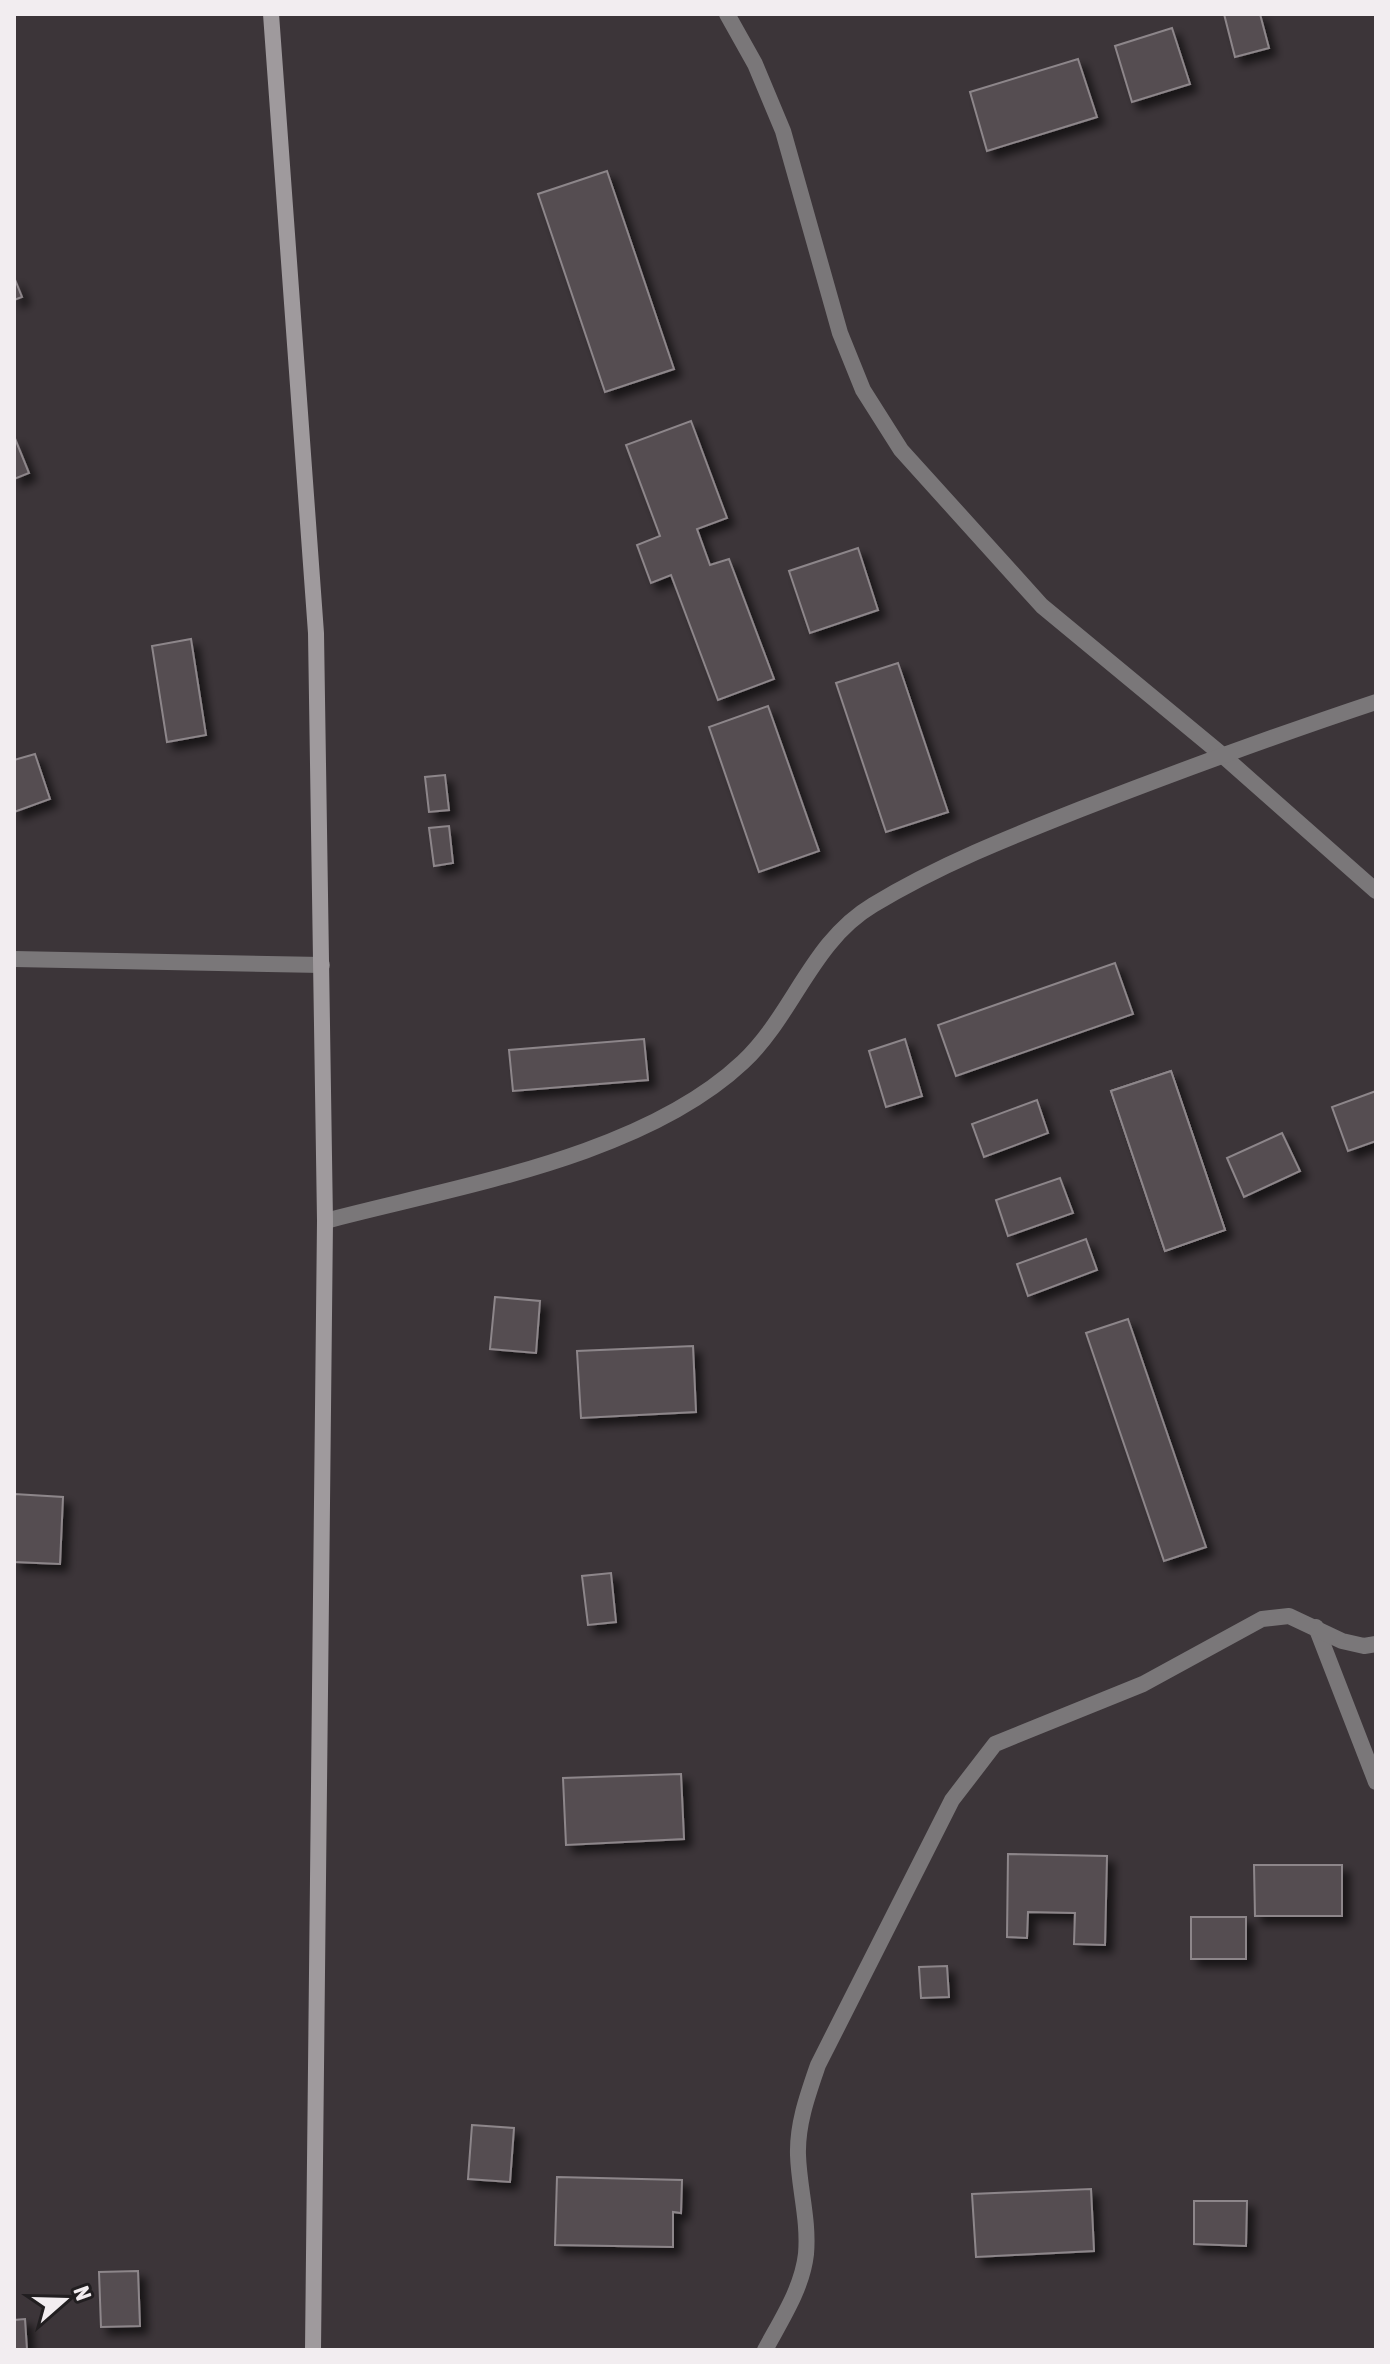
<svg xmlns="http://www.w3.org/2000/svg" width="1390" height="2364" font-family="'Asap Condensed',sans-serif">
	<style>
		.building { fill: #544d51; stroke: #8d868a; stroke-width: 2; filter: url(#shadow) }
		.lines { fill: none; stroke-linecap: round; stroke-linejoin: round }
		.street { stroke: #7a7779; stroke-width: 16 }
		.secondary { stroke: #9f9a9d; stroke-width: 16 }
	</style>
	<defs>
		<filter id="shadow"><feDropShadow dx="7" dy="7" stdDeviation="4" flood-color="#0009"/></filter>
	</defs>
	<rect width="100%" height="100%" fill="#3c3539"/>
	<g class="building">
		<path d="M1224,14H1260L1269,48L1235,57Z"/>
		<path d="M1172,28L1190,84L1132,102L1115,46Z"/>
		<path d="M1078,59L1097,117L987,151L970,92Z"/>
		<path d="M607,171L674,369L605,392L538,194Z"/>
		<path d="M14,277L22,297L14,300Z"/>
		<path d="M691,421L727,518L697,529L710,565L729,559L774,679L718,700L671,575L651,583L637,545L660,536L626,445Z"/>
		<path d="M14,436L29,473L14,479Z"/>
		<path d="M858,548L878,610L810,633L789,571Z"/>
		<path d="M191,639L206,735L167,742L152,646Z"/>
		<path d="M898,663L948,812L886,832L836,683Z"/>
		<path d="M768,706L819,851L759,872L709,727Z"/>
		<path d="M35,754L50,799L14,812V760Z"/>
		<path d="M445,775L449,810L429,812L425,777Z"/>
		<path d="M449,826L453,863L434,866L429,828Z"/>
		<path d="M1115,963L1133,1014L956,1076L938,1025Z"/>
		<path d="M644,1039L648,1080L513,1091L509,1050Z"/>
		<path d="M905,1039L922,1096L886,1107L869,1051Z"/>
		<path d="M1171,1071L1225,1230L1165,1251L1111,1091Z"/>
		<path d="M1171,1071L1225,1230L1165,1251L1111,1091Z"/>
		<path d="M1376,1091V1141L1348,1151L1332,1107Z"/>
		<path d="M1037,1100L1048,1133L984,1157L972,1124Z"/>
		<path d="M1282,1133L1300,1171L1244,1197L1227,1158Z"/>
		<path d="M1060,1178L1073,1213L1008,1236L996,1200Z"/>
		<path d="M1086,1239L1097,1270L1028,1296L1017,1264Z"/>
		<path d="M495,1297L540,1301L536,1353L490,1349Z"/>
		<path d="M1128,1319L1206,1547L1164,1561L1086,1333Z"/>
		<path d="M693,1346L696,1412L581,1418L577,1351Z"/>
		<path d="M14,1494L63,1497L60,1564L14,1562Z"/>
		<path d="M611,1573L616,1622L588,1625L582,1576Z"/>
		<path d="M681,1774L684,1839L566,1845L563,1778Z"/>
		<path d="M1008,1854L1107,1856L1105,1945L1074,1944L1075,1913L1028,1912L1027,1938L1007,1937Z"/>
		<path d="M1254,1865H1342V1916H1255Z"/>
		<rect x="1191" y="1917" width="55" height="42"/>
		<path d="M947,1966L949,1997L921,1998L919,1967Z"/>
		<path d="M472,2125L514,2128L510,2182L468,2179Z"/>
		<path d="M557,2177L682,2180L681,2213L673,2212V2247L555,2245Z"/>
		<path d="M1091,2189L1094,2251L976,2257L972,2194Z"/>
		<path d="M1194,2201H1247L1246,2246L1194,2244Z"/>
		<path d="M138,2271L140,2326L101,2327L99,2272Z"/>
		<path d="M25,2319L27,2350H14V2320Z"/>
	</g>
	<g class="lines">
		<g class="street">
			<path d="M727,14L755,64L783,131L840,333L863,390L901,450L1042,606L1221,754L1376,891"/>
			<path d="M14,959L322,965"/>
			<path d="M325,1221C457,1186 642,1157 743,1062C794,1014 811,942 873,905C939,865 1010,837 1081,809C1179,771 1277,735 1376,702"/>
			<path d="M1316,1627L1376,1782"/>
			<path d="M765,2350C781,2320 802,2289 806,2254C809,2220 799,2188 798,2155C797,2124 808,2094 818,2065L952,1800L995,1744L1143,1684L1262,1619L1289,1616L1342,1641L1364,1646L1376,1644"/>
		</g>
		<path class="secondary" d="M271,14L316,633L325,1221L313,2350"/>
	</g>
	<rect width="1390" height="2364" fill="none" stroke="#f2edf0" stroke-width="32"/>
	<g transform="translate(64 2300) rotate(70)" stroke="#211e20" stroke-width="6" paint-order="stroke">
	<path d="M0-6L14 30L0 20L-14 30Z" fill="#f2edf0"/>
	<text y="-12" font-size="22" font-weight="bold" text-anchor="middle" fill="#f2edf0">N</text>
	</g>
</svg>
